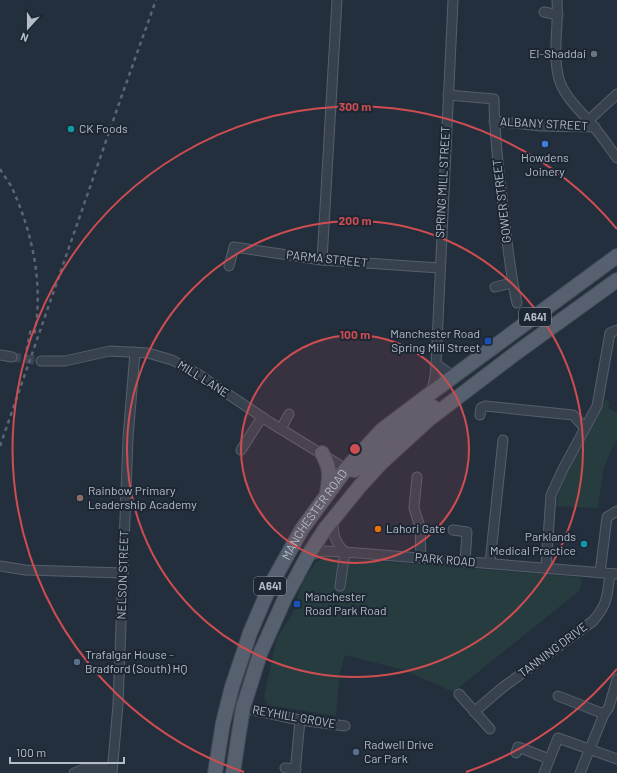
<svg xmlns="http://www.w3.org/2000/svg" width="617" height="773" font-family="Barlow,sans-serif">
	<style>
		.green { fill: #263c3f }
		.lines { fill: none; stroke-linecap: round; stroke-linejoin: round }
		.street-tunnel { stroke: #3a4453; stroke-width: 9; stroke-dasharray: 9 4.5; stroke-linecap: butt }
		.street-casing { stroke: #565f6c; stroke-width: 11 }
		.primary-casing { stroke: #414a57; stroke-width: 16 }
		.street { stroke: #38414e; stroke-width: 9 }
		.primary { stroke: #56606e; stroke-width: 14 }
		.rail { stroke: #5a6575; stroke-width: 2.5; stroke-dasharray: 4 4; stroke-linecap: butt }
		.ring { fill: none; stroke: #ce4d50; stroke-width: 2 }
		.worship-dot { fill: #6b7280; stroke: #1d2633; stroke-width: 1.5 }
		.culture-dot { fill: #0f9aa8; stroke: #1d2633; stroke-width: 1.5 }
		.shop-dot { fill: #3f7fe0; stroke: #1d2633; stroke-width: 1.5 }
		.transit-dot { fill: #1a4fb4; stroke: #1d2633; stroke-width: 1.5 }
		.education-dot { fill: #8d6e63; stroke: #1d2633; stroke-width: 1.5 }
		.food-dot { fill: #e8710a; stroke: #1d2633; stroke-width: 1.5 }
		.service-dot { fill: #5c6f8a; stroke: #1d2633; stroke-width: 1.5 }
		.labels { text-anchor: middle; stroke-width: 4; stroke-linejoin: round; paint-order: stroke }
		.shield { fill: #1d2633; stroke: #878f9c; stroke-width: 1 }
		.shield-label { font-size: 11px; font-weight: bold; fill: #b4bcc9 }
		.poi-label { font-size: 12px; fill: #b4bcc9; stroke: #1d2633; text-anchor: start }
		.street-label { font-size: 12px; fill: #b4bcc9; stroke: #1d2633 }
		.centre { fill: #ce4d50; stroke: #1d2633; stroke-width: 2 }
		.ring-label { font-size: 12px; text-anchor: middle; font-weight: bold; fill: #ce4d50; stroke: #1d2633; stroke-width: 4; stroke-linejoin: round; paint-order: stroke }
	</style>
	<rect width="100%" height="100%" fill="#242f3e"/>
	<g class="green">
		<path d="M607,400L610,402L608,408L617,413V440L611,450L603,471L598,508L556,506L561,484L600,406L604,403V401Z"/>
		<path d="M326,557L578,577L582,582L579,591L453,692L404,670L345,655L339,677L336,716L268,705L264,697L277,638L292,615L303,581L316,562Z"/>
	</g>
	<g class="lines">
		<path class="street-tunnel" d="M12,357L41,361"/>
		<g class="street-casing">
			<g id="street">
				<path d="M557,0C559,26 552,54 559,79C564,97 582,112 593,126C602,136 609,147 617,158"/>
				<path d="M544,12L558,15"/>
				<path d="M448,95L494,99C494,132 498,164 502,197C506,232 509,268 517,303"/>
				<path d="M589,120L617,94"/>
				<path d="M494,121L541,126L595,127"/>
				<path d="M322,260L337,0"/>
				<path d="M229,266L234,247L322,260L439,268"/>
				<path d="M495,287L512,283"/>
				<path d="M0,355L12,357"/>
				<path d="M41,361H65L110,351L148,353L172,360L198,374L271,423L346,469"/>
				<path d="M436,364L453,0"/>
				<path d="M431,393L435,377L436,364L454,377"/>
				<path d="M480,415L481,408L485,406L573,415L585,428"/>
				<path d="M281,429L289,414"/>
				<path d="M241,450L262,417"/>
				<path d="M417,477L414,508L420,527L421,558"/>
				<path d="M453,530L467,532L465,562"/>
				<path d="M308,556L322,551L345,552C334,542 333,533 333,520"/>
				<path d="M490,563L503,440"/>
				<path d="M0,566L25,570L123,573"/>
				<path d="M546,568L551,495L563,469L597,406L610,333L617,330"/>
				<path d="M600,573L607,517L617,511"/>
				<path d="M340,586L345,552L617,574"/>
				<path d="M459,694L490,729"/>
				<path d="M558,696L604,714"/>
				<path d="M243,708L300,720L345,726"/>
				<path d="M474,712L502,688L593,621C608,604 607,596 610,574"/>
				<path d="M516,753L518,747L549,759"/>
				<path d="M285,768L296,769"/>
				<path d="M74,773L84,769H112"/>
				<path d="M112,773L118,705L128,438L135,352"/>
				<path d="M295,773L300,720"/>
				<path d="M544,773L558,738L617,759"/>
				<path d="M580,773L604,714L609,707L617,679"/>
			</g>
		</g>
		<g class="primary-casing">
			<g id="primary">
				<path d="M322,453C331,469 330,476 327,493"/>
				<path d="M346,469L355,470L361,466L403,425L433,407"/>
				<path id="s1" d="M215,773L223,723L232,687L250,633L270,586L302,529L346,469L382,430L431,393L617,256"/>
				<path d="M233,773L238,739L243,708L260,654L285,598L307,557L325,529L360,486L382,462L428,420L516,353L617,280"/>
			</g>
		</g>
		<use href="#street" class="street"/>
		<use href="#primary" class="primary"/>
		<g class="rail">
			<path d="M0,169C4,176 10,183 13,190C33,235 44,287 34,336"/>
			<path d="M25,358L31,328"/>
			<path d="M0,446L122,95L156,0"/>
		</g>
	</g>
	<circle cx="355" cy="449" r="114" fill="#ce4d50" fill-opacity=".12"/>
	<g class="ring">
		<circle cx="355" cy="449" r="114"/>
		<circle cx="355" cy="449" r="228"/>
		<path d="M617 669A342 342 0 0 1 466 772M244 772A342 342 0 1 1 617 229"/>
	</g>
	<circle class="worship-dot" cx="594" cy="54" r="4"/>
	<g class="culture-dot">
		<circle cx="71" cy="129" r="4"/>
		<circle cx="584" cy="544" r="4"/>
	</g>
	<circle class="shop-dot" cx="545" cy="144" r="4"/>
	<g class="transit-dot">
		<rect x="484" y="337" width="8" height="8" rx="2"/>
		<rect x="293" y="600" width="8" height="8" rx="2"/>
	</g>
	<circle class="education-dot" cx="80" cy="498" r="4"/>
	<circle class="food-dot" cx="378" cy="529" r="4"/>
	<g class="service-dot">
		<circle cx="77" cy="662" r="4"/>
		<circle cx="356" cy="752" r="4"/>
	</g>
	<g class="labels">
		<g class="shield">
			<rect x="519" y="308" width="32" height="18" rx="3"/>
			<rect x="254" y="577" width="32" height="18" rx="3"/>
		</g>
		<g class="shield-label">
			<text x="535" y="321">A641</text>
			<text x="270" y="590">A641</text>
		</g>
		<g class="poi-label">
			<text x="586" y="58" text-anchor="end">El-Shaddai</text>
			<text x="79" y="133">CK Foods</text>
			<text x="545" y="162" text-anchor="middle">Howdens<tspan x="545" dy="14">Joinery</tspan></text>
			<text x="480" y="338" text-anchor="end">Manchester Road<tspan x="480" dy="14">Spring Mill Street</tspan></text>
			<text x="88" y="495">Rainbow Primary<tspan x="88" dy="14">Leadership Academy</tspan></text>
			<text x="386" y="533">Lahori Gate</text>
			<text x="576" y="541" text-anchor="end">Parklands<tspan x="576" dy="14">Medical Practice</tspan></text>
			<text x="305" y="601">Manchester<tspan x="305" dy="14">Road Park Road</tspan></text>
			<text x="85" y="659">Trafalgar House -<tspan x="85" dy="14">Bradford (South) HQ</tspan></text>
			<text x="364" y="749">Radwell Drive<tspan x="364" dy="14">Car Park</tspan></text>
		</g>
		<g class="street-label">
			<text transform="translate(544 124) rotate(3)" y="4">ALBANY STREET</text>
			<text transform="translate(443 182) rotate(-87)" y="4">SPRING MILL STREET</text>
			<text transform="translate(502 201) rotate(-97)" y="4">GOWER STREET</text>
			<text transform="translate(327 259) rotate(6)" y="4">PARMA STREET</text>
			<text transform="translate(203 379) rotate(32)" y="4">MILL LANE</text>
			<text dy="4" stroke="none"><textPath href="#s1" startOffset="280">MANCHESTER ROAD</textPath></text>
			<text transform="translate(445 560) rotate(5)" y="4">PARK ROAD</text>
			<text transform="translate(123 575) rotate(-88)" y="4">NELSON STREET</text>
			<text transform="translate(553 650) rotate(-37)" y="4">TANNING DRIVE</text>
			<text transform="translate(294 717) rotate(10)" y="4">REYHILL GROVE</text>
		</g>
	</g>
	<circle cx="355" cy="449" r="6" class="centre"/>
	<g class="ring-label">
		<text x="355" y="111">300 m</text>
		<text x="355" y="225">200 m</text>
		<text x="355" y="339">100 m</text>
	</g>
	<g transform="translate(28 28) rotate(201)" stroke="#1d2633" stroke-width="3" paint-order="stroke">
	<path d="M0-3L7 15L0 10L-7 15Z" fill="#b4bcc9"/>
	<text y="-6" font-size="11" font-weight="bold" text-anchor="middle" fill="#b4bcc9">N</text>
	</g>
	<path d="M10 757v6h114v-6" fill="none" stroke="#b4bcc9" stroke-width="2"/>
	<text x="16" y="757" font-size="12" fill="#b4bcc9" stroke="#1d2633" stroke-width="3" paint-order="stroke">100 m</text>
</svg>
